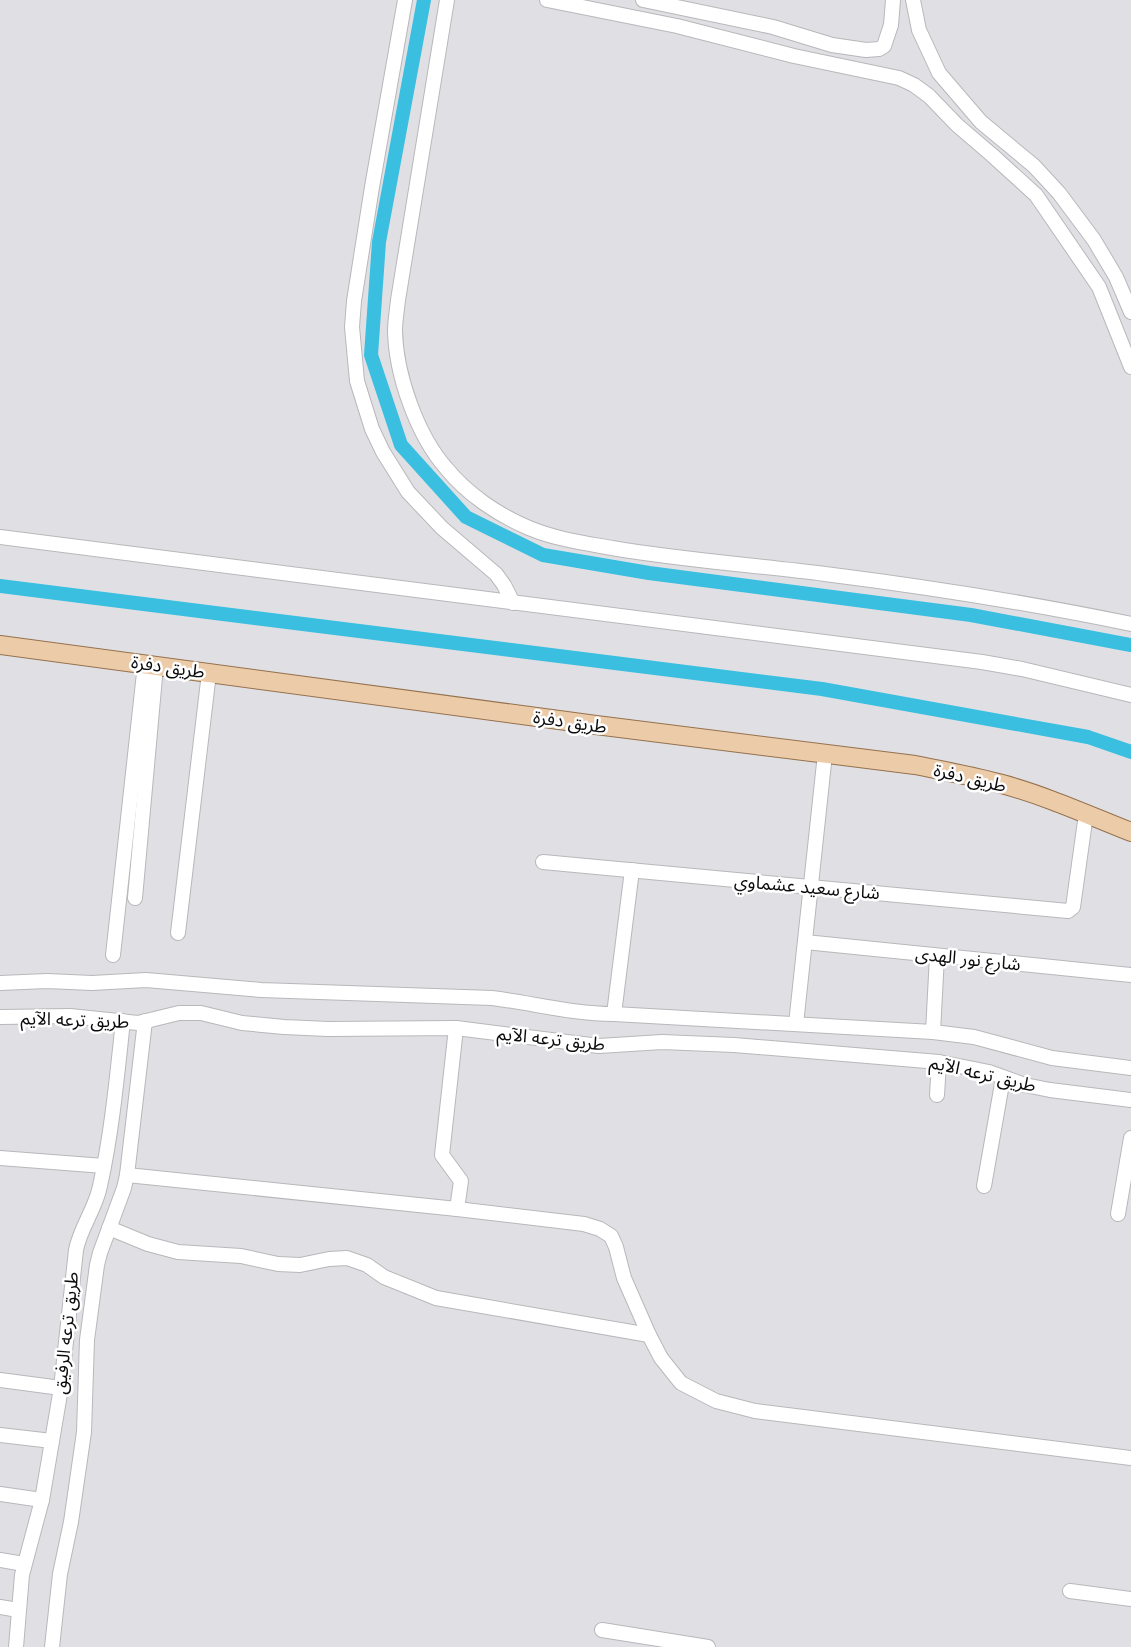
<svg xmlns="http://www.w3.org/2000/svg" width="1131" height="1647" font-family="'DM Sans','Noto Sans Arabic',sans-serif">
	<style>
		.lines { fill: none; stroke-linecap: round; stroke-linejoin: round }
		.canal { stroke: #3abfe0; stroke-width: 14 }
		.minor-casing { stroke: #b8b8bb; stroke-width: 16 }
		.major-casing { stroke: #95714d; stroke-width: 20 }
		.minor { stroke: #fff; stroke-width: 14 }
		.major { stroke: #eccba9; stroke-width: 18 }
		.labels { text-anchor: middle; stroke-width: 5; stroke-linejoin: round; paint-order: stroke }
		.street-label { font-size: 18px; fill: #0b0b0d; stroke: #fff }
	</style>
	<rect width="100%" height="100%" fill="#e0e0e4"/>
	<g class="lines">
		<g class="canal">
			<path d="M424,0L379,242L371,355L401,445L466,517L543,555L649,573L971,615L1131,645"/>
			<path d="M0,586L822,689L1088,737L1131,752"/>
		</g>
		<g class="minor-casing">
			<g id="minor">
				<path d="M405,0L372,187L354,301L352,327L357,381L372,429L383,452L408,492L442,528L496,574L504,585L513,603"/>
				<path d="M447,0L398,300C397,310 395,321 395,331C396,375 417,435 446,468C467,494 498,515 529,528C555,539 584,543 612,548C682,560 754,565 825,574C928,587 1030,603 1131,624"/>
				<path d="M547,0L677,26L794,56L899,78L914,85L929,96L957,125L992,155L1036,195L1099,287L1131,367"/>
				<path d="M643,0L773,27L832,45L866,50L879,49L884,46L891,25L893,0"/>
				<path d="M913,0L919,30L939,73L981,122L1034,166L1059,193L1094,240L1116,277L1131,312"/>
				<path d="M0,537L982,662L1022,669L1131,695"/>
				<path d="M543,862L1068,911L1073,907L1086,814"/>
				<path d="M135,898L156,666"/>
				<path d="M178,933L209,673"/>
				<path d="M805,942L1131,975"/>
				<path d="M113,955L145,664"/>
				<path d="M0,983L47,981L92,983L146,980L261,990L492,998C533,1003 572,1014 614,1014L933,1032L974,1037L1052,1058L1131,1068"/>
				<path d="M614,1014L632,870"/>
				<path d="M0,1017L70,1016L138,1023L179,1013H201L242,1023L284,1027L328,1029L456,1028L599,1046L662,1042L734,1045L939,1062L989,1072L1025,1085L1050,1090L1131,1100"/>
				<path d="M796,1024L825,754"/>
				<path d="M456,1028L442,1155L461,1181L457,1209"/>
				<path d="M933,1032L937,956"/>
				<path d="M937,1095L939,1062"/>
				<path d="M0,1158L104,1166"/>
				<path d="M127,1175L457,1209L584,1224L600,1229L611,1236L616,1247L624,1278L649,1335L661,1358L681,1383L716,1401L755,1411L1131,1458"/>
				<path d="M984,1186L1003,1078"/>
				<path d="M1118,1214L1131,1138"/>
				<path d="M109,1228L148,1244L178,1252L241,1256L278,1264L300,1265L329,1259L347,1258L367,1265L384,1277L436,1298L649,1335"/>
				<path d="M0,1380L61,1388"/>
				<path d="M0,1435L52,1441"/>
				<path d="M0,1494L42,1500"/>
				<path d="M0,1560L24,1564"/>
				<path d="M1070,1591L1131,1599"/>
				<path d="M0,1607L18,1610"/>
				<path d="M602,1630L708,1647"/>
				<path d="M16,1647L22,1575L42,1500L61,1388L76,1250C80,1228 96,1208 100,1186C112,1132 117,1076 123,1021"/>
				<path d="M52,1647L60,1574L71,1522L84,1432L87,1340L97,1265L100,1253L124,1188L127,1175L145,1021"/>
			</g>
		</g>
		<g class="major-casing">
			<path id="major" d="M0,645L596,725L915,765C944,771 973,776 1002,784C1046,796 1088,815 1131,832"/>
		</g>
		<use href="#minor" class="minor"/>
		<use href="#major" class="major"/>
	</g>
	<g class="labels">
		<g class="street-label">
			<text transform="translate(168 667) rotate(8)" y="6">طريق دفرة</text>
			<text transform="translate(570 722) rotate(8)" y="6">طريق دفرة</text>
			<text transform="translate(970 778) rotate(13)" y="6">طريق دفرة</text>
			<text transform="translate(807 887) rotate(5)" y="6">شارع سعيد عشماوي</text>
			<text transform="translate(968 959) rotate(6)" y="6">شارع نور الهدى</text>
			<text transform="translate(75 1020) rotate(2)" y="6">طريق ترعه الآيم</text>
			<text transform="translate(551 1039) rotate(6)" y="6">طريق ترعه الآيم</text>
			<text transform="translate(983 1074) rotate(13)" y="6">طريق ترعه الآيم</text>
			<text transform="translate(66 1333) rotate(-84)" y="6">طريق ترعه الرفيق</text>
		</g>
	</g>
</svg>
